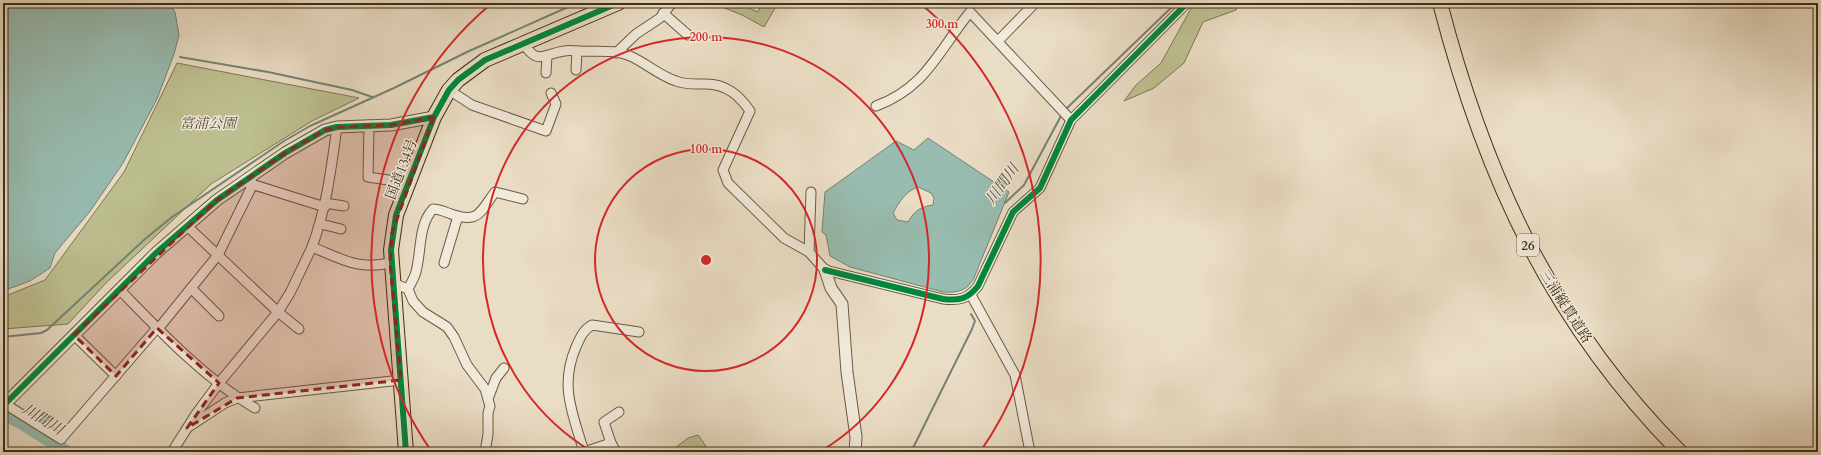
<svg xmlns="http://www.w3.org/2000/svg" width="1821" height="455" font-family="Cardo,'Noto Serif JP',serif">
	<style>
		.green { fill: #bdbf90; stroke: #7e7654 }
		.water { fill: #98bcb0; stroke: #758374; fill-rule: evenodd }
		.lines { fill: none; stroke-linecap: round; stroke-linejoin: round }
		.stream { stroke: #758374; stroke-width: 2 }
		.river { stroke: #98bcb0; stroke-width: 13 }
		.minor-casing { stroke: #6a5a44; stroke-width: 11 }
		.tertiary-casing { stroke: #6a5a44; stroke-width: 13 }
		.primary-casing { stroke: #402e19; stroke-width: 16 }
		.trunk-casing { stroke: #402e19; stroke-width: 16 }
		.minor { stroke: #f1e9d9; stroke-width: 9 }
		.tertiary { stroke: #f1e9d9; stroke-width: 11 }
		.primary { stroke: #eaddc5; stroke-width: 14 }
		.trunk { stroke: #eaddc5; stroke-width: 14 }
		.cycleway-casing { stroke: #f1e9d9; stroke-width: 8 }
		.cycleway { stroke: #00873e; stroke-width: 6 }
		.marked { fill: #8f2418; fill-opacity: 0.2; stroke: #8f2418; stroke-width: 3; stroke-dasharray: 8 5; stroke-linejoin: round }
		.ring { fill: none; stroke: #d62828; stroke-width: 2 }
		.labels { text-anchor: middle; stroke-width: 3; stroke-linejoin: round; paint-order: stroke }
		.shield { fill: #f1e9d9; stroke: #756653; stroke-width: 1 }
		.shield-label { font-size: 13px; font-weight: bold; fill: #402e19 }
		.park-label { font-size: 14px; font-style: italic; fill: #594b31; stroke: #f1e9d9 }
		.street-label { font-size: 14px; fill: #402e19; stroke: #f1e9d9 }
		.water-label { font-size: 15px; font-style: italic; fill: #56523f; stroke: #f1e9d9 }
		.centre { fill: #d62828; stroke: #f1e9d9; stroke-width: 2 }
		.ring-label { font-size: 12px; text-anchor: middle; font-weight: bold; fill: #d62828; stroke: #f1e9d9; stroke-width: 3; stroke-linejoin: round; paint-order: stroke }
	</style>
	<rect width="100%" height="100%" fill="#eaddc5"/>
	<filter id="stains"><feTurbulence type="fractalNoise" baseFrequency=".005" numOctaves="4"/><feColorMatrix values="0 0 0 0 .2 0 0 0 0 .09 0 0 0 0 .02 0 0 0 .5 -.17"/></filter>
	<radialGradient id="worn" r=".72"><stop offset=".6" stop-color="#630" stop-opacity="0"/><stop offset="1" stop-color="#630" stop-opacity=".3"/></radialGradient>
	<g class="green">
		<path d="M726,3H737L758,12L762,3H778L764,27L742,15L722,7Z"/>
		<path d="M1194,3H1238L1236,10L1203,22L1184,63L1154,88L1124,101L1136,85L1161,63Z"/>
		<path d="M177,63L359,98L312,121L211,184L106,283L68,324L3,329V297L45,280L124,172Z"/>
		<path d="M698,435L706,446L694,452H677L675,448L688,438Z"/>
	</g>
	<g class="water">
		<path d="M3,3H169L175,12L179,35L174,54L157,99L123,163L91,210L55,253L50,268L30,281L3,291Z"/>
		<path d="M928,138L1009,192L974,278C967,291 957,293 943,292L850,267L830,256L826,235L822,232L825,192L896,141L914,150ZM918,187L931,193L934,198L933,205C919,207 915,211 908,222L897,220L893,213C899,202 906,191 918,187Z"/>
	</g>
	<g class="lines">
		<g class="stream">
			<path d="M180,57L268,72L352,90L372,97"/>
			<path d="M1066,109L1176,3"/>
			<path d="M1005,203L1024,185L1062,114"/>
			<path d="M3,337L41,333L47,330L145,239L172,217L284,141L310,126L394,88L467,52L577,3"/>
			<path d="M911,452L972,329L975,321L971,314"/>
		</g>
		<path class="river" d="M3,414L20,422L67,452"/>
		<g class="minor-casing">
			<g id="minor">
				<path d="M663,13L688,35"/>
				<path d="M998,41L1035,3"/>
				<path d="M523,43C538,66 543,54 564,51C569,50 574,51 579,51C595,52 616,49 630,56C646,63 660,76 676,81C686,85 696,84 706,84C726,84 739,95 750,111L723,170L728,183L784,238L809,252"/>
				<path d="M616,53L636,34L660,18L672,3"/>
				<path d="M576,70L577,51"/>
				<path d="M546,73L547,56"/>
				<path d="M449,90L472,105L546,131L556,104L551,93"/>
				<path d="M876,106C926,88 939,50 970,12L1071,120"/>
				<path d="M369,125L368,177L408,183"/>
				<path d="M337,127C331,169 327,206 312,247C342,259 357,270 390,263"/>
				<path d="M248,183L325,207"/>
				<path d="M811,192L809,252L825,270L943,299C959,301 968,299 978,286L1013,212L1040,188L1071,120L1187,3"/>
				<path d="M325,203L344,206"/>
				<path d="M321,224L341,229"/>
				<path d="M187,226L278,312L299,329"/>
				<path d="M444,263L458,216"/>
				<path d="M392,285H398L408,289L413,301L423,312L447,327L454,337L467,365L485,389L490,406L488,413V434L485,452"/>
				<path d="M191,288L219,316"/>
				<path d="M408,289C410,285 413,280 415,275C422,255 417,226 433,209C440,209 445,212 451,214C479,224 480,212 495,192L523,199"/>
				<path d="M120,290C160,331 206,380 255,408"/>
				<path d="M971,295L1015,375L1030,452"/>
				<path d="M158,329L218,255L253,184"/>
				<path d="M74,335L116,376"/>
				<path d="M488,399L496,378L504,368"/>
				<path d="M5,404L61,439L157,328"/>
				<path d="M190,426L225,403L237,398L401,380"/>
				<path d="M3,449L6,452"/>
				<path d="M172,452L196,414L219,383L278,312L290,293L312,247"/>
				<path d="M584,452C573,414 559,386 576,347C580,338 583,330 592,325L639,332"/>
				<path d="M584,452L611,443"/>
				<path d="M616,452L611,443L604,422L619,412"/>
			</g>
		</g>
		<g class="tertiary-casing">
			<g id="tertiary">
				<path d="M825,270L831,288L842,304L847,372L856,437L855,452"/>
				<path d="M3,406L156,253L217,200L285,153L325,130L337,127L391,125L434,117"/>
			</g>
		</g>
		<g class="primary-casing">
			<path id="primary" d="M1440,3C1485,177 1552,323 1680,452"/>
		</g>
		<g class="trunk-casing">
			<path id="trunk" d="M406,452L391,250L396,215L434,117L449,90L458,80L485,60L618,3"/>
		</g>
		<use href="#minor" class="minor"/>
		<use href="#tertiary" class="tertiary"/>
		<use href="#primary" class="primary"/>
		<use href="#trunk" class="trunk"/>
		<g class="cycleway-casing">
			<g id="cycleway">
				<path d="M825,270L943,299C959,301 968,299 978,286L1013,212L1040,188L1071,120L1187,3"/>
				<path d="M3,406L156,253L217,200L285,153L325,130L337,127L391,125L434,117"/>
				<path d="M406,452L391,250L396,215L434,117L449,90L458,80L485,60L618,3"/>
			</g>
		</g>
		<use href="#cycleway" class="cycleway"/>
	</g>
	<path class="marked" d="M434,117L392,233L390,263L401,380L237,398L187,428L219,383L157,328L116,376L74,335L217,200L285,153L325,130L337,127L391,125Z"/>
	<g class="ring">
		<circle cx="706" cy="260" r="111"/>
		<path d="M591 451A223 223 0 1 1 821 451"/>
		<path d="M432 452A334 334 0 0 1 491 4M921 4A334 334 0 0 1 980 452"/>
	</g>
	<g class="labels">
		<rect class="shield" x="1517" y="234" width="22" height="22" rx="3"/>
		<g class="shield-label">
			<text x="1528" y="250">26</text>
		</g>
		<g class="park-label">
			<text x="208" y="128">富浦公園</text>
		</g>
		<g class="street-label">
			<text transform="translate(401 169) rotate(-69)" y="5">国道134号</text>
			<text transform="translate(1566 306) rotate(57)" y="5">三浦縦貫道路</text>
		</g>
		<g class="water-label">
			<text transform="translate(1002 184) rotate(-54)" y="5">川間川</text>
			<text transform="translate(43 419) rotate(31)" y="5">川間川</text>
		</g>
	</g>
	<circle cx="706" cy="260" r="6" class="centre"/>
	<g class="ring-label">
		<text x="942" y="28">300 m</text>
		<text x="706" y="41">200 m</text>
		<text x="706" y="153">100 m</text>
	</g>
	<rect width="1821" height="455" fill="none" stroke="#eaddc5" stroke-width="16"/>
	<rect x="4" y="4" width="1813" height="447" fill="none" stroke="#402e19" stroke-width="2"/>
	<rect x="8" y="8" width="1805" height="439" fill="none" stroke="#402e19"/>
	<rect width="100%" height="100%" filter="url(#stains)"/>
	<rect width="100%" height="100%" fill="url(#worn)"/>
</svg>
